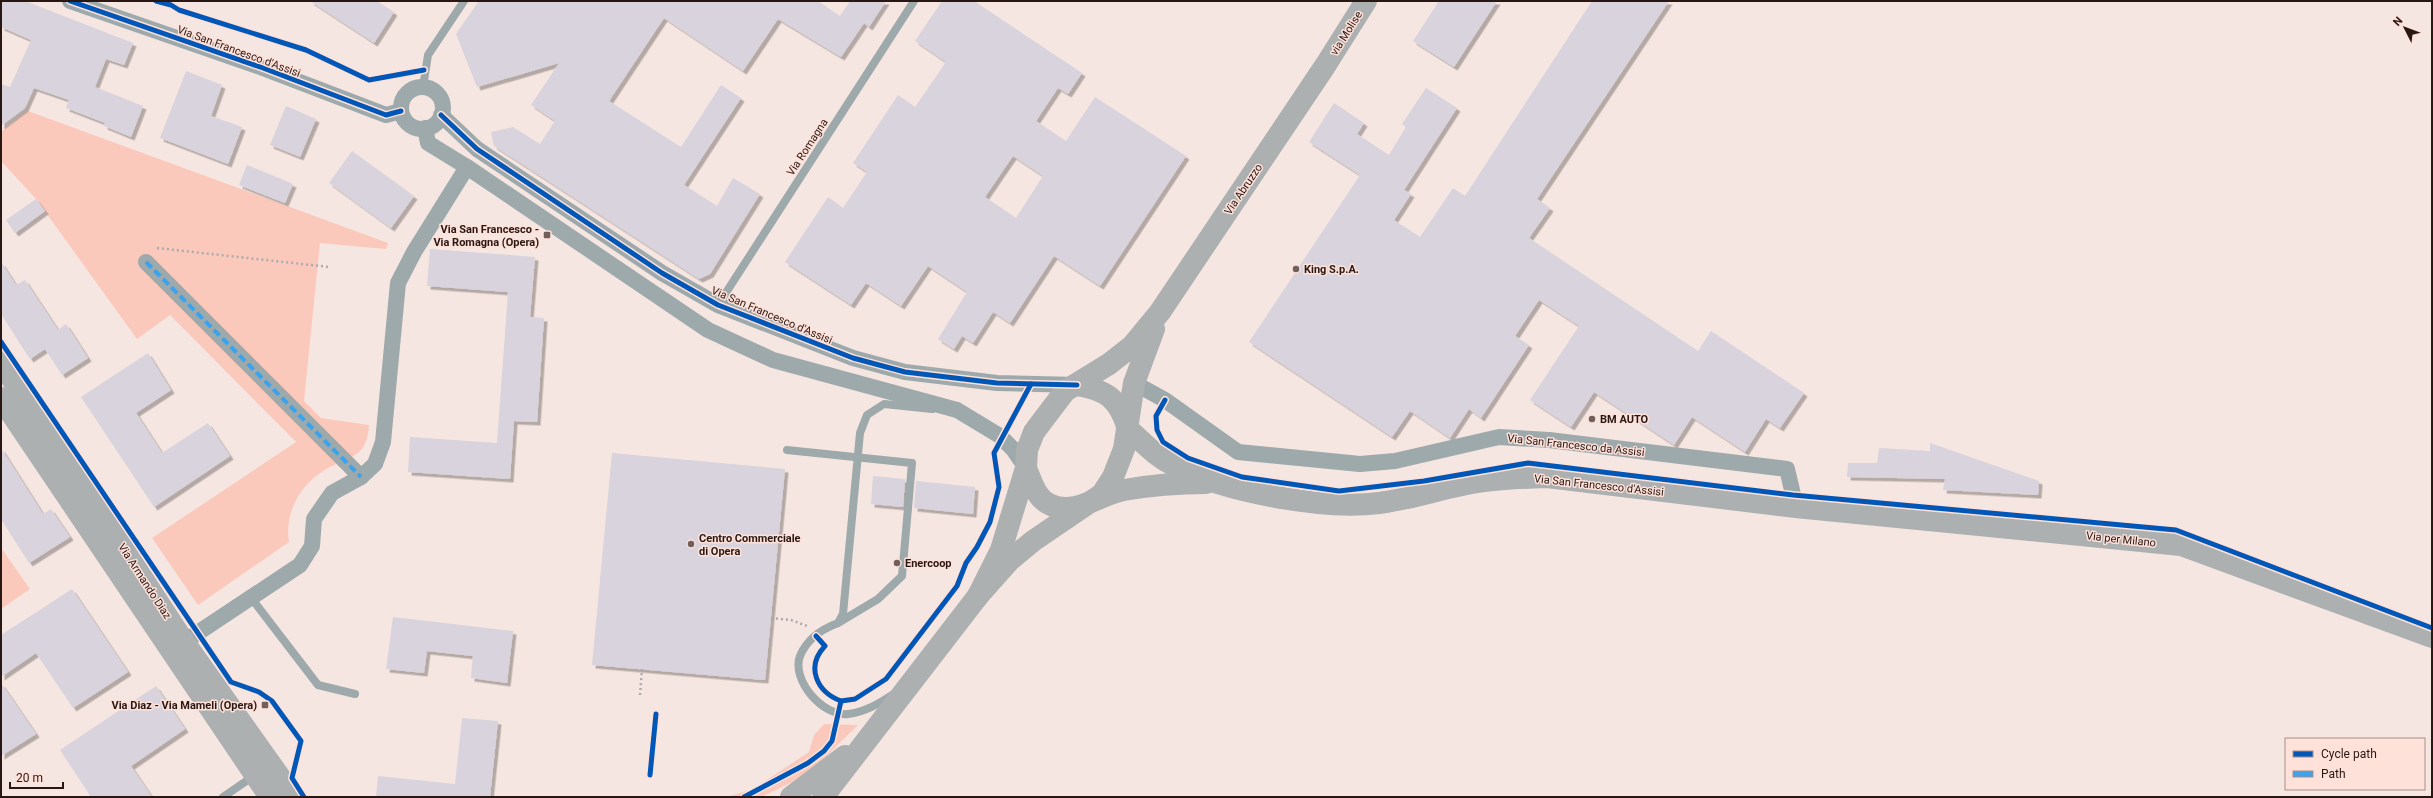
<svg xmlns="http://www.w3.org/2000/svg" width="2433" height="798" font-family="Roboto,sans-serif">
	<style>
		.green { fill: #fbc9bb }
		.building { fill: #d8d3dc; fill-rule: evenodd; filter: url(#shadow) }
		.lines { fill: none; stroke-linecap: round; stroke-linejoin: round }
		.path { stroke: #acabab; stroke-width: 2.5; stroke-dasharray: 2 3; stroke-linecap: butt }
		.lane { stroke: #9ea9ab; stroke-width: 8 }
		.street { stroke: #9ea9ab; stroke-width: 16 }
		.secondary { stroke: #acb0b1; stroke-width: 22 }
		.quiet { stroke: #3ea2ea; stroke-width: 4; stroke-dasharray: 8 4; stroke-linecap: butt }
		.cycleway-casing { stroke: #fee1d9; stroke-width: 8 }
		.cycleway { stroke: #0057b8; stroke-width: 5 }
		.poi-dot { fill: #705f5b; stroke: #fee1d9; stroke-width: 1.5 }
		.labels { text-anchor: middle; stroke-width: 3; stroke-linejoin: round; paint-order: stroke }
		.street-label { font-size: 11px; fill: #281713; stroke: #fee1d9 }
		.poi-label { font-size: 11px; font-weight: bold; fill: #281713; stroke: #fee1d9; text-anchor: start }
	</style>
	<defs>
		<filter id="shadow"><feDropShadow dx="3.5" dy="3.5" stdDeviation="0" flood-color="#0004"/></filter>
	</defs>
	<rect width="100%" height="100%" fill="#f6e6e1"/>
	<g class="green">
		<path d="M28,111L388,243L386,249L320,243L304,401L321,418L369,425C368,434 367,444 360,451C353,458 339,462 330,467C302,481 284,511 289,542L198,605L152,538L296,442L170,315L137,339L36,199L1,161V132Z"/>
		<path d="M1,548L30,589L1,609Z"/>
		<path d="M824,724L858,725L807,775L761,797H727L753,789L809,752L814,735Z"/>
	</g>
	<g class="building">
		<path d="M1,1H25L133,43L124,65L106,59L95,87L143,106L131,137L104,126L105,123L66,108L69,100L34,88L25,108L1,126V84L10,87L31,40L1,27Z"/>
		<path d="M310,1H377L394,12L374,43Z"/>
		<path d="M479,1H818L840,16L850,1H886L869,27L864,23L841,57L778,19L743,71L664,18L609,101L681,147L721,85L741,98L684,185L717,206L733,178L760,194L710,274L699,279L494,146L491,132L513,127L540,144L555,121L531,105L559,63L477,87L456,34Z"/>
		<path d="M942,1H974L1082,73L1068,94L1058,88L1036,121L1066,141L1095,97L1186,156L1100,286L1054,256L1010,323L993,312L973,343L962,336L954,349L938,339L967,292L928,266L901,306L866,283L851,305L785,262L828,197L843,208L867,172L853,163L898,95L915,107L946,62L915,41ZM1013,156L1043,176L1016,218L985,197Z"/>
		<path d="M1439,1H1497L1454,67L1413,41Z"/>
		<path d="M1592,1H1669L1537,199L1550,208L1529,238L1698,351L1711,331L1804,393L1780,428L1766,419L1745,452L1692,417L1674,445L1594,392L1571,427L1530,400L1579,326L1539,300L1515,336L1529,345L1481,418L1469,409L1450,438L1410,411L1392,437L1249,342L1360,175L1309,142L1334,103L1364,123L1357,134L1389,155L1406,127L1402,124L1426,88L1457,108L1404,190L1411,194L1394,220L1420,237L1453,188L1465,196Z"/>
		<path d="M186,71L222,85L211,116L242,127L228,164L160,138Z"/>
		<path d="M286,106L316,119L300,157L270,145Z"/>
		<path d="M352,151L414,196L391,228L329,183Z"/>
		<path d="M247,165L293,184L285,203L239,185Z"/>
		<path d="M36,199L45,211L15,233L6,220Z"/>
		<path d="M430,249L535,257L530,317L544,318L537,422L514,421L510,479L408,472L410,437L497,443L508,292L427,286Z"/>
		<path d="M1,262L16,285L25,280L58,330L66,324L88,358L62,375L45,349L30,359L1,314Z"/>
		<path d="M148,353L171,390L136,413L162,453L208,423L230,456L154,507L81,397Z"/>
		<path d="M1930,443L2039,481L2038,495L1943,490L1945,479L1847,477L1848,463H1877L1879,448L1930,451Z"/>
		<path d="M1,448L43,514L51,509L70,537L29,563L1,519Z"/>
		<path d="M612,453L785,469L765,680L592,665Z"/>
		<path d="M873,476L905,479L903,507L871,504Z"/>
		<path d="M916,481L975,487L973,514L914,508Z"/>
		<path d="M72,589L128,672L73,708L36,653L1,677V635Z"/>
		<path d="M393,617L513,631L507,683L471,678L473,656L427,651L424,673L386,669Z"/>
		<path d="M1,683L36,734L1,756Z"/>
		<path d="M156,686L185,729L131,766L152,797H91L60,750Z"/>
		<path d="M462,718L498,721L490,797H376L378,776L455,784Z"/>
	</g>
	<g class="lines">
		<g class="path">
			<path d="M157,248L329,267"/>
			<path d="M771,618L791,620L807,626"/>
			<path d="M640,695L642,669"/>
		</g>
		<g class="lane">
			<path d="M423,87L428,55L464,1"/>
			<path d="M718,305L914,1"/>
			<path d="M787,450L912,463L902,576L878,599L838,623"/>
			<path d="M252,599L318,685L355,694"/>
			<path d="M892,695C878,704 865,712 848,714C823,717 791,680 800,656C807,639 822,629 838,623L843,614L860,433L867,415L884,404L932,409"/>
			<path d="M223,797L255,775"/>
		</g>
		<g class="street">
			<path d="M70,1L263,68L386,115L401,111"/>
			<circle cx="422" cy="108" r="21"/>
			<path d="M441,115L477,149L662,273L718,305L853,358L905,372L997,383L1077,385"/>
			<path d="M425,128L428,143L467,167L708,330L773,360L957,410L1000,436L1013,449L1026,468"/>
			<path d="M146,262L361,477"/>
			<path d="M1134,383L1165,400L1238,452L1360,464L1395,461L1499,437L1549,440L1787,469L1796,507"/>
			<path d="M184,642L300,565L312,546L314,519L332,493L361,477L375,464L383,442L398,283L414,252L467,167"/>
		</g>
		<g class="secondary">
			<path d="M1,362L184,642L294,797"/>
			<path d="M1077,385C1107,390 1119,399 1128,429"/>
			<path d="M1,398L270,797"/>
			<path d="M1128,429C1143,442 1156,457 1175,466C1226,492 1323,510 1379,503C1409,499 1433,491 1462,485C1490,479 1519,478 1547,477L1796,507L2181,545L2432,637"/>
			<path d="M1026,468C1032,482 1036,499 1051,505C1075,516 1101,494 1124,490C1152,485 1179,483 1206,483"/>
			<path d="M978,596L1001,550L1026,468L1027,450L1034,432L1065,391L1109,364L1132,346L1160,312L1325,66L1366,1"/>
			<path d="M791,797L845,756"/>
			<path d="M823,797L978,596L1010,560L1033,541L1102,494L1113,477L1124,449L1134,383L1154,329"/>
		</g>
		<path class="quiet" d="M146,262L361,477"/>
		<g class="cycleway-casing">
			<g id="cycleway">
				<path d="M70,1L263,68L386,115L401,111"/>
				<path d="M156,1L171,5L179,10L306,50L369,80L424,70"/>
				<path d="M441,115L477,149L662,273L718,305L853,358L905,372L997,383L1077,385"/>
				<path d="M1,342L231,682L259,692L272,701L301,741L292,778L304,797"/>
				<path d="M1165,400L1156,416L1157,430L1163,442L1188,458L1242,477L1339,491L1424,481L1528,463L1793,495L2176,530L2432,628"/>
				<path d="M841,701L855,699L886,679L957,586L966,563L977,547L990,522L999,487L994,453L1031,384"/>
				<path d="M650,775L656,714"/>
				<path d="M744,797L808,763L824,751L832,741L841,701C817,692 805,667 825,646L816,636"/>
			</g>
		</g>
		<use href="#cycleway" class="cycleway"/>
	</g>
	<g class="poi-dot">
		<rect x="543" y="231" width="8" height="8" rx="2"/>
		<circle cx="1296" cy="269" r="4"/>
		<circle cx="1592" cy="419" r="4"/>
		<circle cx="691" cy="544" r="4"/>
		<circle cx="897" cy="563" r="4"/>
		<rect x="261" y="701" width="8" height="8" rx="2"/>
	</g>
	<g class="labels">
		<g class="street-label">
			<text transform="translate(1346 33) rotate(-58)" y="4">via Molise</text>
			<text transform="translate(239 51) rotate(20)" y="4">Via San Francesco d'Assisi</text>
			<text transform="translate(807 147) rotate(-57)" y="4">Via Romagna</text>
			<text transform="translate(1243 189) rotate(-56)" y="4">Via Abruzzo</text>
			<text transform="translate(772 315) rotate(23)" y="4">Via San Francesco d'Assisi</text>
			<text transform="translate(1576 445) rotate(6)" y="4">Via San Francesco da Assisi</text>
			<text transform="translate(1599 485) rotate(6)" y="4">Via San Francesco d'Assisi</text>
			<text transform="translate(2121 539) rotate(6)" y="4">Via per Milano</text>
			<text transform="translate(145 581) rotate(57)" y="4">Via Armando Diaz</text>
		</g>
		<g class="poi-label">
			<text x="539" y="233" text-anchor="end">Via San Francesco -<tspan x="539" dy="13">Via Romagna (Opera)</tspan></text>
			<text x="1304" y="273">King S.p.A.</text>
			<text x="1600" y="423">BM AUTO</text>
			<text x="699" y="542">Centro Commerciale<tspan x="699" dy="13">di Opera</tspan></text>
			<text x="905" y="567">Enercoop</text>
			<text x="257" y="709" text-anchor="end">Via Diaz - Via Mameli (Opera)</text>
		</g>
	</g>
	<rect width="2433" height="798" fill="none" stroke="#281713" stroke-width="4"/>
	<rect x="2285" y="738" width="140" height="52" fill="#fee1d9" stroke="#a8908a"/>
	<rect x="2293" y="751" width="20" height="6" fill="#0057b8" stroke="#a8908a"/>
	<text x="2321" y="758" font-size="12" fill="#281713">Cycle path</text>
	<rect x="2293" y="771" width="20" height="6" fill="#3ea2ea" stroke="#a8908a"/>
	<text x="2321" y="778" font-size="12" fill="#281713">Path</text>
	<g transform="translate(2405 28) rotate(312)" stroke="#fee1d9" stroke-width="3" paint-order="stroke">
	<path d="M0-3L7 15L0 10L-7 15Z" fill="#281713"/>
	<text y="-6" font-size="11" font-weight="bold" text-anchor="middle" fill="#281713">N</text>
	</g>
	<path d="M10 782v6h53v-6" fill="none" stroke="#281713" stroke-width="2"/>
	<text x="16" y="782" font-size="12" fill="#281713" stroke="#fee1d9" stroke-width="3" paint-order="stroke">20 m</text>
</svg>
